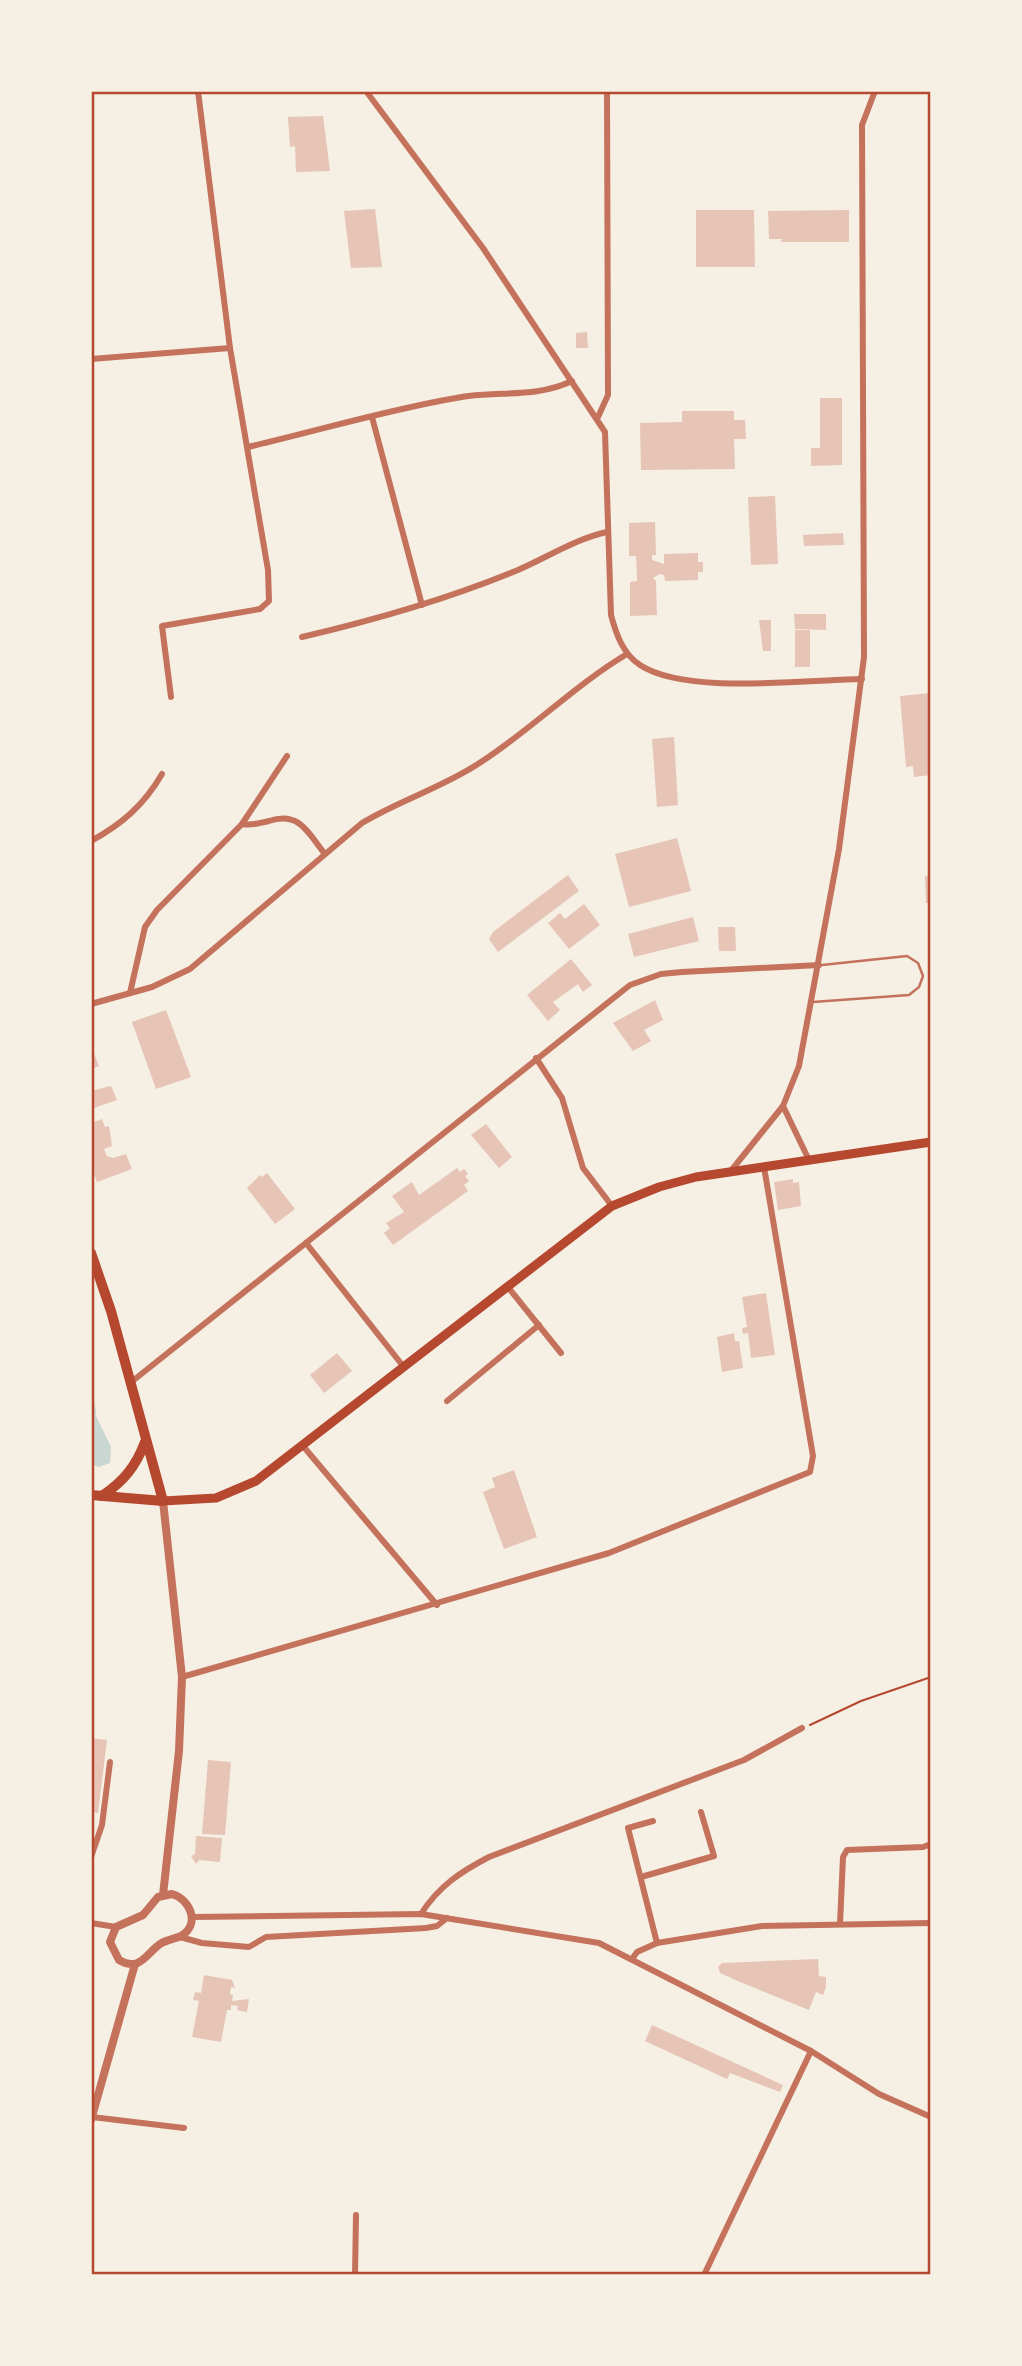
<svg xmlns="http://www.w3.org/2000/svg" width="1022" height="2366" font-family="'PT Serif',serif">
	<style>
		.water { fill: #c9d6d2 }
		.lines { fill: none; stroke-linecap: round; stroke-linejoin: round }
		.stream { stroke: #c9d6d2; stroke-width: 2.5 }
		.building { fill: #e6c5b7 }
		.path { stroke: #b5482f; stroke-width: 2 }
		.service { stroke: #c5725c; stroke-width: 2.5 }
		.minor { stroke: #c5725c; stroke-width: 6 }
		.tertiary { stroke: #c5725c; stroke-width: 8 }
		.secondary { stroke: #b5482f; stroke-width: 9 }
		.primary { stroke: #b5482f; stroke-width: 10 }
		.neatline { fill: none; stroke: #b5482f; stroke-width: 2.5 }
	</style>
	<rect width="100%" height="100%" fill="#f6efe4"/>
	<path class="water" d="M95,1414L111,1447L110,1463L99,1467L91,1464V1427Z"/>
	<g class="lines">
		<path class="stream" d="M91,1390L95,1414"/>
	</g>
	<g class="building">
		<path d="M323,116L330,171L296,172L295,146L290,147L288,117Z"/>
		<path d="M375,209L382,267L351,268L344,211Z"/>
		<path d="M696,210H754L755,267H696Z"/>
		<path d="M849,210V242H781L782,239H769L768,211Z"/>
		<path d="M587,332L588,348H576V333Z"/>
		<path d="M820,398H842V465L811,466V448H820Z"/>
		<path d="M682,411H734V420H745L746,439H734L735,469L641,470L640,423L682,422Z"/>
		<path d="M775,496L778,564L751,565L748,497Z"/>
		<path d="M655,522L656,555H652V560L664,564V554L698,553V562H703V572H698V580L665,581L664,575L660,574L653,578L656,581L657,615L630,616V582L637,581V579L636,556H629V523Z"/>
		<path d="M843,533L844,545L804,546L803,535Z"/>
		<path d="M794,614H826V630L795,629Z"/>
		<path d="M759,620H771V651H763Z"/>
		<rect x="795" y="630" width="15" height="37"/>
		<path d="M931,693V775L914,777L913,766L906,767L900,696Z"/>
		<path d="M674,737L678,805L657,807L652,739Z"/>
		<path d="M677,838L691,891L629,907L615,854Z"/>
		<path d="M568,875L579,891L498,952L489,939L493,932Z"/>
		<path d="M925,876H931V903H926Z"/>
		<path d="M584,904L600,925L569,949L548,923L560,913L565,919Z"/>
		<path d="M693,917L699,941L634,957L628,934Z"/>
		<path d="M718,927H735L736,951H719Z"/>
		<path d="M571,959L592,985L583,992L578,984L553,1002L560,1010L548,1021L527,995Z"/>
		<path d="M655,1000L663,1020L644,1030L651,1041L633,1051L613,1023Z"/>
		<path d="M166,1010L191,1077L156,1089L132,1022Z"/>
		<path d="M91,1046L99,1066L91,1069Z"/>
		<path d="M111,1086L117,1100L91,1109V1091Z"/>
		<path d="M91,1115L94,1122L102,1119L105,1127L109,1126L112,1146L104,1149L107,1156L113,1158L126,1154L132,1169L97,1182L91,1166Z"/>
		<path d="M486,1124L512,1157L499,1168L471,1135Z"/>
		<path d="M457,1168L460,1172L464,1169L468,1174L465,1176L469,1181L464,1185L468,1191L393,1245L384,1233L390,1228L386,1223L404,1212L392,1196L412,1182L419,1195Z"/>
		<path d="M267,1173L295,1209L275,1224L247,1188L260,1175L262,1177Z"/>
		<path d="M793,1179V1183L799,1182L801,1206L778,1210L774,1182Z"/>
		<path d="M766,1293L775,1355L751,1358L748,1333L743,1334L742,1328L747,1327L742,1297Z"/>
		<path d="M734,1333L735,1341H739L743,1368L722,1372L717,1337Z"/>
		<path d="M337,1353L352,1371L324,1393L310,1375Z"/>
		<path d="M514,1470L537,1537L504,1549L483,1492L495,1487L492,1478Z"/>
		<path d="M91,1738L107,1740L98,1813L91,1812Z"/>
		<path d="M208,1760L231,1762L225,1835L202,1834Z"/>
		<path d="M196,1836L222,1838L220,1862L199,1860L196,1864L191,1856L195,1854Z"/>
		<path d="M818,1959L819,1976L826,1977V1987L823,1995L816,1992L809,2010L740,1982L720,1973L718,1967L722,1963Z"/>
		<path d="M204,1975L232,1980L235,1988L231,1987L230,1994L233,1995L232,2001L249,1999L247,2012L237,2010L238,2006L231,2005V2010H227L221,2042L192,2037L199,2001L193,2000L195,1992L201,1993Z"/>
		<path d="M652,2025L783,2085L780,2092L730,2073L727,2079L645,2041Z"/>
	</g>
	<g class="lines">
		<path class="path" d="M810,1725L861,1701L931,1677"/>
		<path class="service" d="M813,1002L909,995L919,987L923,976L918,963L907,956L822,965"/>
		<g class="minor">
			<path d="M366,91L483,248L605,432L611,615C616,634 623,654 640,665C685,695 806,680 862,679"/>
			<path d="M91,359L230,348"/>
			<path d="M372,417L422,605"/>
			<path d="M598,417L608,395L607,91"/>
			<path d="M248,447C317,431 386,410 456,398C496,390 534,399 572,381"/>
			<path d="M302,637C375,620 448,599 518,570C548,557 575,539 607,532"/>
			<path d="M171,697L162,626L260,609L269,601L268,570L230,348L198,91"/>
			<path d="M242,824C252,826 260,823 269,821C300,811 308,833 325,854"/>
			<path d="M91,841C122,824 144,805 162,774"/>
			<path d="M130,993L145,927L157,910L242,824L287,756"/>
			<path d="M91,1004L152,987L190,969L362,823C400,800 444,787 481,762C532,729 575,685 627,654"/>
			<path d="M536,1058L562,1098L583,1168L612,1206"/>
			<path d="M783,1106L809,1160"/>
			<path d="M730,1172L783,1106L799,1066L839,849L864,657L862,125L875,91"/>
			<path d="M306,1243L403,1366"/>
			<path d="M507,1286L561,1353"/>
			<path d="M130,1383L630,985L661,974L682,972L819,965"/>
			<path d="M447,1401L539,1325"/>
			<path d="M303,1446L437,1605"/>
			<path d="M182,1677L609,1553L810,1472L813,1456L764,1167"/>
			<path d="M653,1821L628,1828L657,1943"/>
			<path d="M91,1857L102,1825L110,1762"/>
			<path d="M641,1877L714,1856L701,1812"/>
			<path d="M421,1914C438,1887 460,1872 489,1857L744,1760L802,1728"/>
			<path d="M192,1917L421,1914L599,1943L811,2051L879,2094L931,2117"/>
			<path d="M91,1923L116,1927"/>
			<path d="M840,1924L843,1857L847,1850L923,1847L931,1844"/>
			<path d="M180,1937L202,1943L249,1947L266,1937L426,1928L437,1926L447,1918"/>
			<path d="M632,1959L637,1952L657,1943L762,1926L931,1923"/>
			<path d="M92,2117L184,2128"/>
			<path d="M355,2275L356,2215"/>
			<path d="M704,2275L811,2051"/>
		</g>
		<g class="tertiary">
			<path d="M163,1501L182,1677L179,1751L163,1895"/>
			<path d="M172,1894C190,1899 201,1924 181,1936C174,1939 166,1940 160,1944C145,1955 140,1972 119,1960L110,1942L116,1927L143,1915L158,1897Z"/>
			<path d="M91,2120L135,1964"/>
		</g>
		<path class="secondary" d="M163,1501L216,1498L256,1481L612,1206L659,1187L696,1177L931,1142"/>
		<g class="primary">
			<path d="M91,1253L111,1311L163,1501L91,1495"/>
			<path d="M102,1496C124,1481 136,1466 145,1442"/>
		</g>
	</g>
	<rect width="1022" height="2366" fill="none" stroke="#f6efe4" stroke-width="186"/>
	<rect x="93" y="93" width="836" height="2180" class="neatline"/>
</svg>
